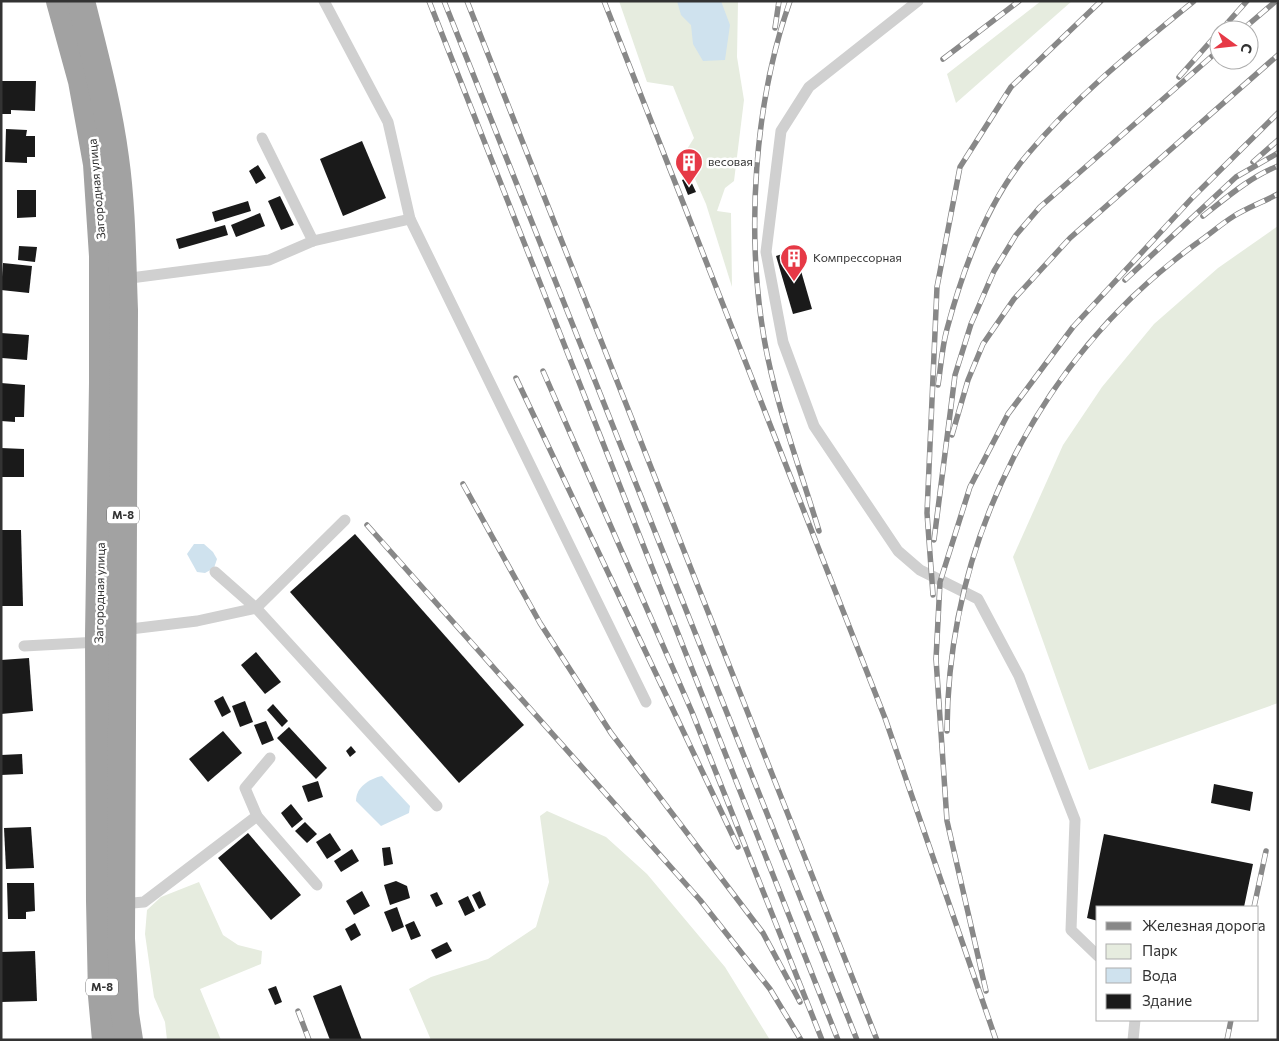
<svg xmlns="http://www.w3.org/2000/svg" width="1279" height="1041" font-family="Commissioner,sans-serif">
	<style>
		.green { fill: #e6ecdf }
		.water { fill: #cfe2ee }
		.building { fill: #1a1a1a }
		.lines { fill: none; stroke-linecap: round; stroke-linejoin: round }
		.service { stroke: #d0d0d0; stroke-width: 11 }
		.trunk { stroke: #a2a2a2; stroke-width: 28 }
		.rail-casing { stroke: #888; stroke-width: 5.5 }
		.rail { stroke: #fff; stroke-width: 4; stroke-dasharray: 11; stroke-linecap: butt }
		.labels { text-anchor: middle; stroke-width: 5; stroke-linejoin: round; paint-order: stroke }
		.shield { fill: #fff; stroke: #707070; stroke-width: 1 }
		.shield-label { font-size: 11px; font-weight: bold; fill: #333 }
		.poi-label { font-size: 12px; fill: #333; stroke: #fff; text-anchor: start }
		.street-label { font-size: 12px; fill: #333; stroke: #fff }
	</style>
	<rect width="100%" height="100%" fill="#fff"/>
	<g class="green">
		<path d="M619,1H738L737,57L744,100L734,181L725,188L717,211L731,213L732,287L706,204L684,154L694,138L673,86L647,82Z"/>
		<path d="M1041,1H1072L956,103L947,74Z"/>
		<path d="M1278,226V703L1089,770L1013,557L1063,445L1102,387L1154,324L1218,268Z"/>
		<path d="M547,811L606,837L647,874L725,967L770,1040H431L409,989L431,977L488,959L536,927L549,882L540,816Z"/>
		<path d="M199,882L223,935L238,945L262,951L261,964L200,989L221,1040H167L165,1022L154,997L145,934L147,910L161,897Z"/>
	</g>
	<g class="water">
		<path d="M677,1H721L730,25L725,60L703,61L693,44L691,25L681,15Z"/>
		<path d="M194,544H204L213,552L217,559L214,568L205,573L197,572L187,554Z"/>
		<path d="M382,776L410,806L409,813L381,826L356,801C356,787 369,779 382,776Z"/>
	</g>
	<g class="building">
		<path d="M1,81H36L35,111L11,110V114H1Z"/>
		<path d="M6,129L27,130L26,136H35V157H27V163L5,162Z"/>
		<path d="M362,141L386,198L343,216L320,159Z"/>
		<path d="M258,165L266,178L256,184L249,171Z"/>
		<path d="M689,177L696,192L688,195L682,180Z"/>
		<path d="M17,190H36V217L17,218Z"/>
		<path d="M280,196L294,225L281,230L268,201Z"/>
		<path d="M248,201L251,211L215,222L212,212Z"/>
		<path d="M260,213L265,226L236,237L231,225Z"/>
		<path d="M225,225L228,235L179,249L176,239Z"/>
		<path d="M19,246L37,247L35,262L18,260Z"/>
		<path d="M795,250L812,309L793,314L776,256Z"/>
		<path d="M3,263L32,266L29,293L1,290Z"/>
		<path d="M1,333L29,335L27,360L2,358Z"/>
		<path d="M1,383L25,385L24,417H15V422L1,421Z"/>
		<path d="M1,448L24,449V477H1Z"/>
		<path d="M1,530H21L23,606H1Z"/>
		<path d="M355,534L524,725L459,783L290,592Z"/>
		<path d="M256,652L281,682L265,694L241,665Z"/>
		<path d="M29,658L33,711L1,714V660Z"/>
		<path d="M223,696L231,712L222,717L214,701Z"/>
		<path d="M245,701L253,722L240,727L232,706Z"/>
		<path d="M273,704L288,721L282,727L267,710Z"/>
		<path d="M266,721L274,740L262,745L254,725Z"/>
		<path d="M289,727L327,768L316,779L277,738Z"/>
		<path d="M223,731L242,753L208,782L189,759Z"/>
		<path d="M351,746L356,752L350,757L346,751Z"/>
		<path d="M22,754L23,774L1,775V755Z"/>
		<path d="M318,781L323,797L308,802L302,786Z"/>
		<path d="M1214,784L1253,792L1250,811L1211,803Z"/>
		<path d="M291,804L303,819L292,828L281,813Z"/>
		<path d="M305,822L317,834L307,843L295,831Z"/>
		<path d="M31,827L34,868L6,869L4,828Z"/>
		<path d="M248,833L301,895L271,920L218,858Z"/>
		<path d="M330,833L341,850L327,859L316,842Z"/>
		<path d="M1104,834L1253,864L1244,907H1098V921L1087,918Z"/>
		<path d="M390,847L393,864L384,866L382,848Z"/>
		<path d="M352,849L359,861L341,872L334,861Z"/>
		<path d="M396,881L407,886L410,898L390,905L384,885Z"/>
		<path d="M7,883H34L35,911L26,912V919H8Z"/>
		<path d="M362,891L370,906L354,915L346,901Z"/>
		<path d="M480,891L486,905L479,909L472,895Z"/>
		<path d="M437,892L443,904L436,907L430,895Z"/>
		<path d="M468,896L475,911L465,916L458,901Z"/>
		<path d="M397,907L404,927L392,932L384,912Z"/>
		<path d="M414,921L421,936L411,940L405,925Z"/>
		<path d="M355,923L361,935L351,941L345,929Z"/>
		<path d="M447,942L452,951L436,959L431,950Z"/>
		<path d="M35,951L37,1001L1,1002V952Z"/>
		<path d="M341,985L362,1040H330L313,996Z"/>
		<path d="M276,986L282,1002L275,1005L268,989Z"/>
	</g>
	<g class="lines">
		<g class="service">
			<path d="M324,1L388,122L410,219"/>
			<path d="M918,1L809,87L781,131L766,252L783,342L814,426L898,551L920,570L978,599L1019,676L1075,820L1071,930L1098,956"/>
			<path d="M262,138L313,241"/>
			<path d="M123,279L269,260L313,241L410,219L646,702"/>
			<path d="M215,572L256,608L345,520"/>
			<path d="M122,630L197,621L256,608L437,806"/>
			<path d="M24,646L99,642"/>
			<path d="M257,816L317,885"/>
			<path d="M121,904L144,902L257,816L245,788L270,758"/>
			<path d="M1133,1040L1135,1020"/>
		</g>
		<g class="trunk">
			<path d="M60,1L82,81L90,125L97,164L103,256V383L99,636L100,901L102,996L106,1040"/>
			<path d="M81,1C94,53 108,105 115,158C122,208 122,259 124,310L121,939L125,1014L129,1040"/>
		</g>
		<g class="rail-casing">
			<g id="rail">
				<path d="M429,1L838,1040"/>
				<path d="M444,1L857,1040"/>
				<path d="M467,1L877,1040"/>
				<path d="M604,1L885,718L996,1040"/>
				<path d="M790,1C754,103 746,232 764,338C775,403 800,468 819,531"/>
				<path d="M775,28L779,1"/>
				<path d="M1221,30L1247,1"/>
				<path d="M1242,30L1276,1"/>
				<path d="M943,59L1019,1"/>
				<path d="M1179,77L1219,32"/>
				<path d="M1253,162L1278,140"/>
				<path d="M1203,216C1226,198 1250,177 1278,166"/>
				<path d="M1125,280L1236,177L1278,153"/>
				<path d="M543,371L692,712L822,1040"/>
				<path d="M516,378L738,847"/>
				<path d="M938,385C941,366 942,347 947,329C963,269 987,202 1027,155C1076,96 1135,49 1194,1"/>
				<path d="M952,435L968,380L983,344L1014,299L1070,238L1278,55"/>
				<path d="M463,484L540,623L611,733L763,933L800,1002"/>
				<path d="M367,525L700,900L770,989L801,1040"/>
				<path d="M934,540L955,375L971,324L994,271L1016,235L1040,207L1219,50"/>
				<path d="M933,595L927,513L937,287L960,167L1011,87L1101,1"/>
				<path d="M947,731C948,538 1041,356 1197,243C1209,235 1221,224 1234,216C1247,208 1263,202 1278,194"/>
				<path d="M1254,907L1266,851"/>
				<path d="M986,991L947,821L936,659L940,582L970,487L1008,414L1073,327L1193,197L1278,113"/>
				<path d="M298,1011L309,1040"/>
				<path d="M1227,1040L1231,1020"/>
			</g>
		</g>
		<use href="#rail" class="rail"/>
	</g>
	<defs>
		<g id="building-pin" transform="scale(1.4375)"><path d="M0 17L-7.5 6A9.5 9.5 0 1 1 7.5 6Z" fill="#e63946" stroke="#fff"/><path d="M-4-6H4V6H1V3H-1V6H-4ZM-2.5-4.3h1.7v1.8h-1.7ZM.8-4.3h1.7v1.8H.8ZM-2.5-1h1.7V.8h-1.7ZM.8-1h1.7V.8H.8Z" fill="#fff"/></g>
	</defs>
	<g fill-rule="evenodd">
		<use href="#building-pin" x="689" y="162"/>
		<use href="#building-pin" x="794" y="258"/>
	</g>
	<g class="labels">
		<g class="shield">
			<rect x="107" y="506.5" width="32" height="17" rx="4"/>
			<rect x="86" y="978.5" width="32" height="17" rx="4"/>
		</g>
		<g class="shield-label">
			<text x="123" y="519">М-8</text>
			<text x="102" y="991">М-8</text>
		</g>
		<g class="poi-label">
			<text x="708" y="166">весовая</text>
			<text x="813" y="262">Компрессорная</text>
		</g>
		<g class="street-label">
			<text transform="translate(97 189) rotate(-95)" y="4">Загородная улица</text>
			<text transform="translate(100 593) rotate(-89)" y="4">Загородная улица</text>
		</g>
	</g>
	<rect width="1279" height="1041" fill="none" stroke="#333333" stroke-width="5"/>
	<rect x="1096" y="906" width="162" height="115" fill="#ffffff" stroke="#adadad"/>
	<rect x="1106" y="922" width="25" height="8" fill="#888888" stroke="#adadad"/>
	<text x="1142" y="931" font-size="15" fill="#333333">Железная дорога</text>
	<rect x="1106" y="944" width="25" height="15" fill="#e6ecdf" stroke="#adadad"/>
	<text x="1142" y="956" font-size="15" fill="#333333">Парк</text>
	<rect x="1106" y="968" width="25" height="15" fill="#cfe2ee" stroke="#adadad"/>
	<text x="1142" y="981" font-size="15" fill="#333333">Вода</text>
	<rect x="1106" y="994" width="25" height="15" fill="#1a1a1a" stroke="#adadad"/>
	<text x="1142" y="1006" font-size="15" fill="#333333">Здание</text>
	<g transform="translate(1234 45) rotate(105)"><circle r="24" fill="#ffffff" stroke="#adadad"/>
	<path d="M0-4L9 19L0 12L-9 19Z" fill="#e63946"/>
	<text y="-8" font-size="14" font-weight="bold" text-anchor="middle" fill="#333333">С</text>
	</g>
</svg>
